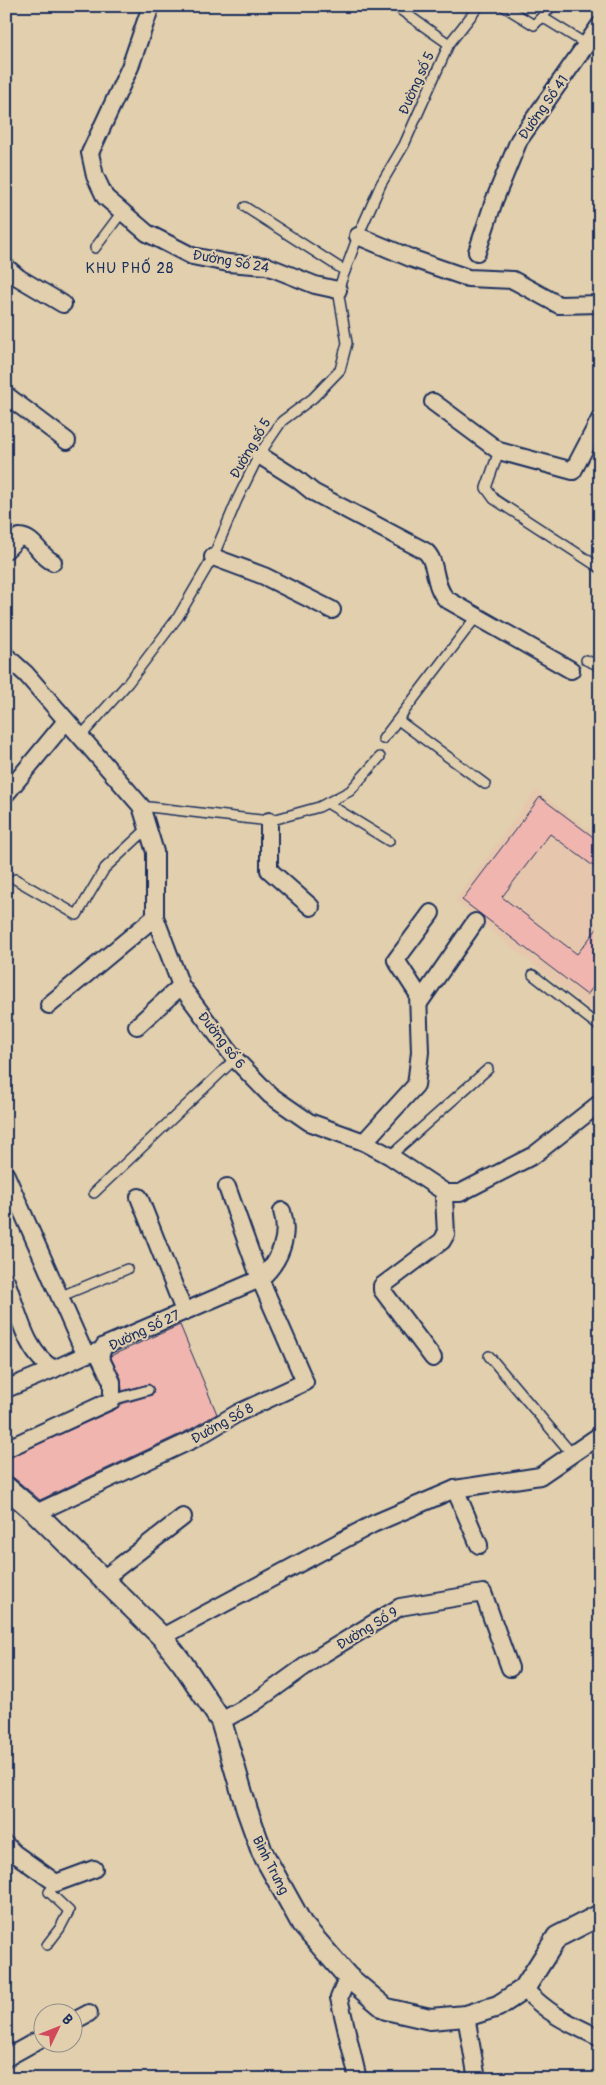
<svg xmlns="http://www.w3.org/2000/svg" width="606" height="2085" font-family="Pangolin,sans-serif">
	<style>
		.built { fill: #e6c7ad }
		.building { fill: #f0b5ae; stroke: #1b2f5e }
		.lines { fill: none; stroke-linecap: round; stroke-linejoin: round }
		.service-casing { stroke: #1b2f5e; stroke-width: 12 }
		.minor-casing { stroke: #1b2f5e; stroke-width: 20 }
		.tertiary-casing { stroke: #1b2f5e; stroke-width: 24 }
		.service { stroke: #e1cfad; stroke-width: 9 }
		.minor { stroke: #e1cfad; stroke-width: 16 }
		.tertiary { stroke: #e1cfad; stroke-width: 20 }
		.labels { text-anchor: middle; stroke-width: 4; stroke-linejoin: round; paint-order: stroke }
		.street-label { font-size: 14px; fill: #1b2f5e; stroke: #e1cfad }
		.neighbourhood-label { font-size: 15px; letter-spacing: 1px; fill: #1b2f5e; stroke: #e1cfad }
	</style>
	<rect width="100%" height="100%" fill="#e1cfad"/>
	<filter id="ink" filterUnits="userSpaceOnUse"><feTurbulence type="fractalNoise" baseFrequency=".02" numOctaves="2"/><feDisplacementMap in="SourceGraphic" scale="10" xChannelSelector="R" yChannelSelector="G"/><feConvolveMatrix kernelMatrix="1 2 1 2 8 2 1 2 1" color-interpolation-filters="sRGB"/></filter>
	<g filter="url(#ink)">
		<path class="built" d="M536,790L600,838V1018L455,901Z"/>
		<g class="building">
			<path d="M540,797L600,842V871L550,834L502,897L577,954L600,925V978L587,995L462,900Z"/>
			<path d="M180,1325L217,1414L189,1430L40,1500L14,1478L6,1475V1459L116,1409L121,1404L152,1395L154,1389L149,1384L122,1391L121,1378L110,1356Z"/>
		</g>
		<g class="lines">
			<g class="service-casing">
				<g id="service">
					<path d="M395,6L449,44"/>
					<path d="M503,6L534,25L552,6"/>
					<path d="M542,17L586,44"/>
					<path d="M245,207L345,271"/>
					<path d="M95,248L122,212"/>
					<path d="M499,451L486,488L494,499L600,568"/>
					<path d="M586,660L600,666"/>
					<path d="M398,720L485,784"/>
					<path d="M81,736L128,683L178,617L213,557L237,500L259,455L282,421L313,398L340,370L347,343L338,290L358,236L381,184L404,145L449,44L479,6"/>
					<path d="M383,739L476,617"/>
					<path d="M327,803L389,841"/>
					<path d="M141,806L269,821L319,807L350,791L380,757"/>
					<path d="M15,879L77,915L105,868L148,828"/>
					<path d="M533,975L600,1027"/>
					<path d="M390,1156L488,1069"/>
					<path d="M94,1193L235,1059"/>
					<path d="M59,1297L127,1269"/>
					<path d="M489,1356L572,1454"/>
					<path d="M112,1400L148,1390"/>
					<path d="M47,1945L60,1928L69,1911L49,1892L56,1883"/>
				</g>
			</g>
			<g class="minor-casing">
				<g id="minor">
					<path d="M151,6L130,67L90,153L95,176L105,197L147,233L192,256L228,263L267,266L315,285L338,290"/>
					<path d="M358,236L413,259L468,278L513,280L559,305L600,304"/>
					<path d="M477,252L494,201L519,140L600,25"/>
					<path d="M6,267L19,278L63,304"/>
					<path d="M6,395L67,441"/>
					<path d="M433,402L499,451L573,471L600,419"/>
					<path d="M259,455L297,479L313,492L425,551C438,561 432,584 446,599L571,670"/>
					<path d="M6,550L19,537C36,538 39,556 53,562"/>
					<path d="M213,557L264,576L332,610"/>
					<path d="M6,656L26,674L141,806L155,852V917L181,986L235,1059L270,1095L309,1122L364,1142L390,1156L446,1193H460L534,1155L600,1103"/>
					<path d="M6,794L66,721"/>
					<path d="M269,821V870L311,907"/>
					<path d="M419,1003L475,922"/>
					<path d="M49,1005L155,917"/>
					<path d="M137,1026L181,986"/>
					<path d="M364,1142L416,1085L420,1052L418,994L396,960L431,913"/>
					<path d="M6,1175L81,1345L87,1354L102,1351"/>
					<path d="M139,1197L184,1311"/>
					<path d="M6,1281C18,1310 25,1354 54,1369L87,1354"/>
					<path d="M433,1358L382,1290V1286L442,1241L446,1234L444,1197L446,1193"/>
					<path d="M6,1389L54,1369"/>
					<path d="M6,1449L112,1400V1382L99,1355L104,1346L260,1279C280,1262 290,1236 282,1211"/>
					<path d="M455,1489L479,1545"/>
					<path d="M36,1513L194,1439L238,1413L305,1382L260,1279L227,1187"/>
					<path d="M103,1579L183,1517"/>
					<path d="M162,1637L373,1524L455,1489L540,1476L600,1435"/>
					<path d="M221,1721L254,1703L315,1659L400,1607L483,1593L510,1668"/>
					<path d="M6,1845L14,1853L56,1883L94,1869"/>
					<path d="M348,1977L339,1998L358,2079"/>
					<path d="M524,1989C551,2016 567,2022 600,2038"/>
					<path d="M466,2016L477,2079"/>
					<path d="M72,2022L89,2013"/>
					<path d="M6,2058L42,2038"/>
				</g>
			</g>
			<g class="tertiary-casing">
				<path id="tertiary" d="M6,1487L36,1513L162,1637L183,1664L221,1721L247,1810L262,1852L302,1924L348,1977L386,2009L430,2019L466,2016L498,2006L524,1989L557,1937L600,1915"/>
			</g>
			<use href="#service" class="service"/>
			<use href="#minor" class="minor"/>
			<use href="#tertiary" class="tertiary"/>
		</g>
	</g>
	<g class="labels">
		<g class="street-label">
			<text transform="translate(416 83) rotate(-66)" y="5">Đường số 5</text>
			<text transform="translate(543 107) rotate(-55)" y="5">Đường Số 41</text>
			<text transform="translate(231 261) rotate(10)" y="5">Đường Số 24</text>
			<text transform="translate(250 448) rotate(-60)" y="5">Đường số 5</text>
			<text transform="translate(222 1040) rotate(52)" y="5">Đường số 6</text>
			<text transform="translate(144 1330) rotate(-25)" y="5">Đường Số 27</text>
			<text transform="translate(222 1423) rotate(-29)" y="5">Đường Số 8</text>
			<text transform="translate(367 1628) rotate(-31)" y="5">Đường Số 9</text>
			<text transform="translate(271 1865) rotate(63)" y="5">Bình Trưng</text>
		</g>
		<g class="neighbourhood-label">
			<text x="130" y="273">KHU PHỐ 28</text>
		</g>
	</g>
	<rect width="606" height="2085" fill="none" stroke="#e1cfad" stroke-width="25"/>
	<rect x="12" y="12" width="581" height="2060" fill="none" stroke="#1b2f5e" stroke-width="2" filter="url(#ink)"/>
	<g transform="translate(58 2028) rotate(47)"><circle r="24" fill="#e1cfad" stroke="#928f8d"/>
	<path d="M0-4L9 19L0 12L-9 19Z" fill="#d1495b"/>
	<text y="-8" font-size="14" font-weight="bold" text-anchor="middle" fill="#1b2f5e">B</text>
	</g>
</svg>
